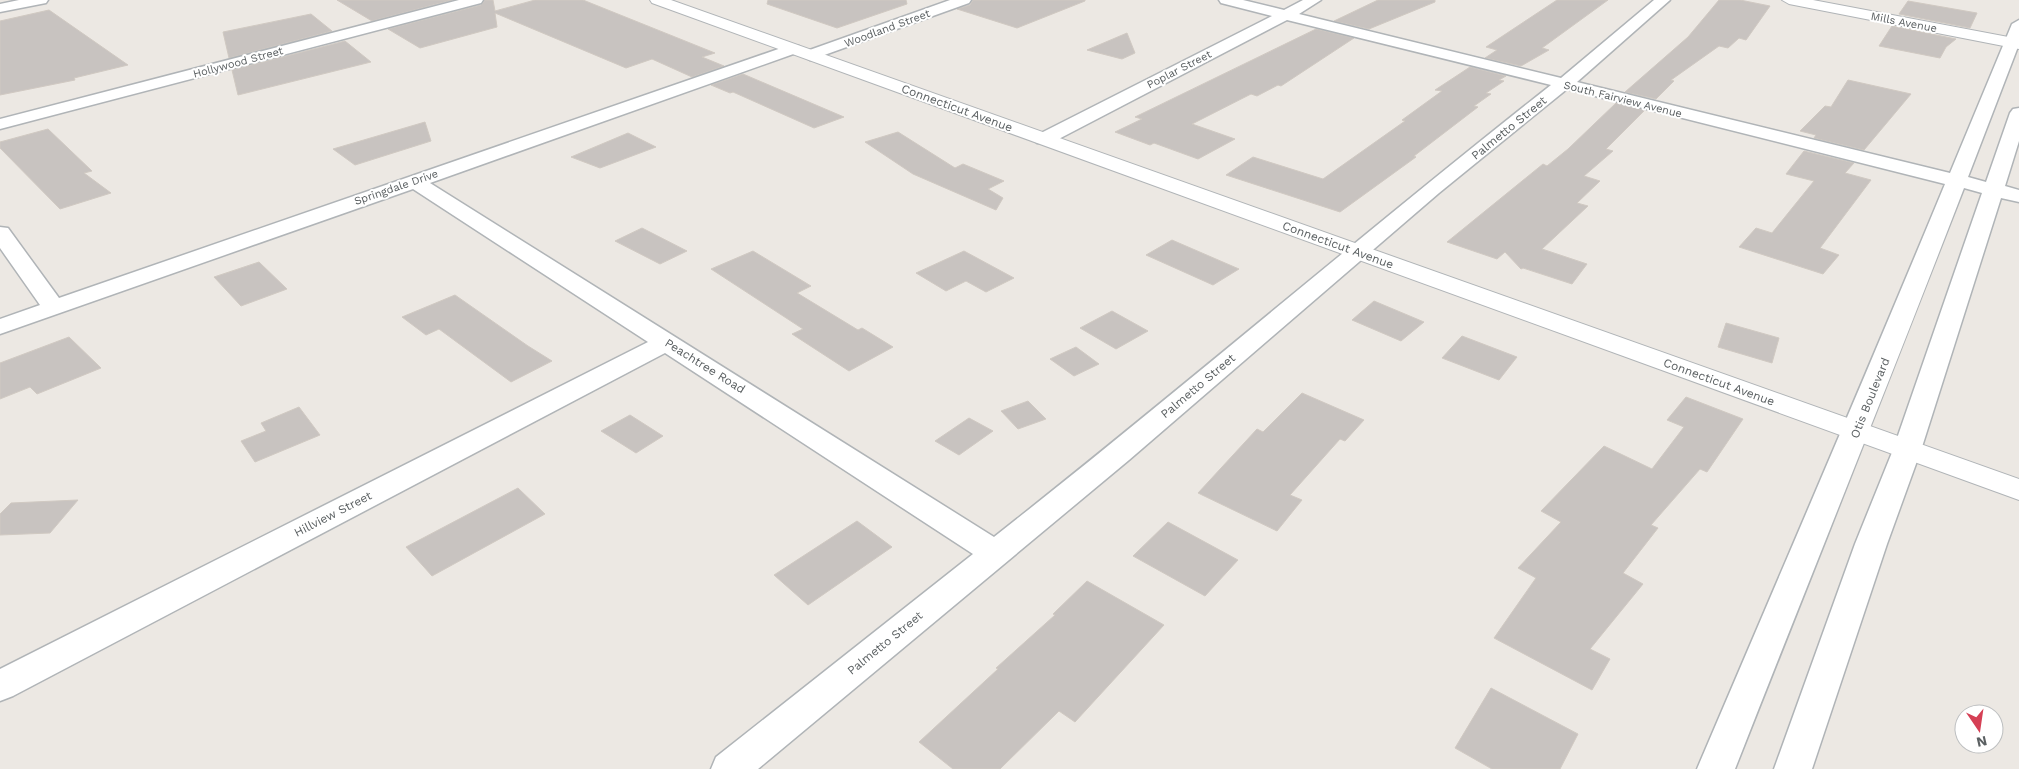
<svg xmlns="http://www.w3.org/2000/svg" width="2019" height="769" font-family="'Work Sans',sans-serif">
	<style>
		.building { fill: #c8c3c0; stroke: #d0c9c2 }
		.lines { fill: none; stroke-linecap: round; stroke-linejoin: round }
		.minor-casing { stroke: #b0b4b7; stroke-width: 3 }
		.tertiary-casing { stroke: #b0b4b7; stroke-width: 2 }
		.minor { fill: #fff; fill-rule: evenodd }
		.tertiary { fill: #fff; fill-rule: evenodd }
		.labels { text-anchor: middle; stroke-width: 4; stroke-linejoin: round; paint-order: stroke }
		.far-street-label { font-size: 11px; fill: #5b6062; stroke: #fff }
		.street-label { font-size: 12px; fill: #5b6062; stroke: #fff }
	</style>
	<rect width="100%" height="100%" fill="#ece8e3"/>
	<g class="building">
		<path d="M337,0H452L372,21Z"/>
		<path d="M485,0H493L495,11L535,0H583L715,53L702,57L724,66L692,77L652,59L626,68L495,13L497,27L420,48L388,29L481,5Z"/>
		<path d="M768,0H906L907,4L837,28L767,4Z"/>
		<path d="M973,0H1085V1L1017,28L957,9L970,5Z"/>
		<path d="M1378,0H1435V2L1369,29L1334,21Z"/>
		<path d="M1557,0H1608L1542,48L1549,50L1521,66L1485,58L1497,50L1486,47Z"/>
		<path d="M1719,0H1740L1770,6L1746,40L1739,38L1728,48L1719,46L1671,80L1674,81L1656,99L1625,92L1688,37Z"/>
		<path d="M1908,1L1977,13L1970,28L1899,14Z"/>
		<path d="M49,10L128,65L74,78L75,80L0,95V21Z"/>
		<path d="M311,14L332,31L229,58L223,32Z"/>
		<path d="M1892,26L1956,39L1946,47L1940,58L1879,46Z"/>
		<path d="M1316,29L1354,38L1281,86L1278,85L1257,96L1251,94L1192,124L1235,139L1198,159L1154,143L1150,145L1115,132L1142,119L1135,117Z"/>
		<path d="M1127,33L1135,53L1122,59L1087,50Z"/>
		<path d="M345,41L371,62L238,95L232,70Z"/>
		<path d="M1470,67L1506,76L1499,80L1504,81L1486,93L1491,94L1474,106L1478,107L1414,156L1416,157L1340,212L1226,175L1253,157L1323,179L1405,121L1402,120L1442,91L1435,90Z"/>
		<path d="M743,74L844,117L814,128L733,92L730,93L711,85Z"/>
		<path d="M1848,80L1911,94L1864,150L1814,138L1816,135L1800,131L1825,106L1831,107Z"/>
		<path d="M1616,103L1645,110L1606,149L1613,151L1584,176L1600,181L1577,203L1588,206L1542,249L1587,264L1572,284L1523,268L1521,269L1505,252L1497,259L1447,242L1543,164L1547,166L1568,149Z"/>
		<path d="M425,122L431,141L355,165L333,149Z"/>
		<path d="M48,129L92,171L84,173L111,193L60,209L0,148V142Z"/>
		<path d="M898,132L955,168L963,164L1004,181L988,189L1003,198L996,210L913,174L865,142Z"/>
		<path d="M628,133L656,147L600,168L571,157Z"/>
		<path d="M1804,151L1854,163L1845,173L1871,180L1820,248L1839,255L1823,274L1739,247L1756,228L1772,233L1814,181L1786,174Z"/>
		<path d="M642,228L687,251L660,264L615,241Z"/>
		<path d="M1172,240L1239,269L1213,285L1146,255Z"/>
		<path d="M753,251L811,286L797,293L858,330L862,328L893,347L849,371L792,334L803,329L711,269Z"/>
		<path d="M964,251L1014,278L986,292L966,281L946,291L916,273Z"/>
		<path d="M259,262L287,289L241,306L214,277Z"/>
		<path d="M455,295L528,346L552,361L511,382L439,329L426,335L402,317Z"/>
		<path d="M1374,301L1424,322L1401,341L1352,320Z"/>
		<path d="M1112,311L1148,331L1116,349L1080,328Z"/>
		<path d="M1726,323L1779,338L1772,363L1718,347Z"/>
		<path d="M1462,336L1517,357L1499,380L1442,358Z"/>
		<path d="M69,337L101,368L37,394L30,387L0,399V363Z"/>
		<path d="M1076,347L1099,364L1074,376L1050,359Z"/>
		<path d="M1302,393L1364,420L1345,441L1340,439L1290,495L1302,500L1277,531L1198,493L1257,429L1263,432Z"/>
		<path d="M1686,397L1743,419L1707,472L1700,469L1651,525L1658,528L1623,573L1643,584L1590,649L1610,659L1592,690L1494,638L1536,578L1518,568L1561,522L1541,511L1604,446L1652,469L1684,427L1667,420Z"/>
		<path d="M1028,401L1046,419L1018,429L1001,411Z"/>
		<path d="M299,407L320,435L255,462L241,441L266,431L261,423Z"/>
		<path d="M630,415L663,436L636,453L601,431Z"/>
		<path d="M969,418L993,431L959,455L935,441Z"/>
		<path d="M518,488L545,514L432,576L406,547Z"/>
		<path d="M78,500L50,533L0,535V514L11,503Z"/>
		<path d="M857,521L892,547L808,605L774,575Z"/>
		<path d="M1168,522L1238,560L1205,596L1133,556Z"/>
		<path d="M1087,581L1164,625L1075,722L1059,711L1000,769H953L919,742L998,669L996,668L1055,615L1053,614Z"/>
		<path d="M1491,688L1578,734L1560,769H1492L1455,748Z"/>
	</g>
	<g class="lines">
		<g class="minor-casing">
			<g id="minor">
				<path d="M19,0H48L46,3L0,12V4Z"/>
				<path d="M459,0H483L481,3L0,129V119Z"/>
				<path d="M950,0H971L969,3L816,58L810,60L802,55L804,52Z"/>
				<path d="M1219,0H1243L1284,10L1303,0H1321L1299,14L1561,78L1654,0H1670L1577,82L1950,173L2012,24L2019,20V44L1968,177L1986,182L2010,113L2013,109L2019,108V141L2005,186L2019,190V202L2001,198L1921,450L1887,544L1812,769H1774L1855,544L1893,450L1982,193L1964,188C1889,383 1811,575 1735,769H1697C1780,574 1864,380 1945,184L1567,89L1439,193L1129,460L758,769H711L716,757L973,554L665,353L13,696L0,701V669L648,342L413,189L0,334V319L40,305L0,248V227L8,228L59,298L787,46H799L801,49L799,52L430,183L994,537C1182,389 1363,233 1551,85L1287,20L1051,143H1037L1035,139L1037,135L1272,16L1221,3Z"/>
			</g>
		</g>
		<g class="tertiary-casing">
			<g id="tertiary">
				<path d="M650,0H671L2019,479V500L652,3Z"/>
				<path d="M1782,0H1813L2019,39V49L1789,4Z"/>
			</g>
		</g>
		<use href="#minor" class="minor"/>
		<use href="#tertiary" class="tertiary"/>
	</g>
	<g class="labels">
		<g class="far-street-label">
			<text transform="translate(1904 22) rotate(11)" y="4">Mills Avenue</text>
			<text transform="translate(887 28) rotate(-20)" y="4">Woodland Street</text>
			<text transform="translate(238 62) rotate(-15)" y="4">Hollywood Street</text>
			<text transform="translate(1179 69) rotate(-27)" y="4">Poplar Street</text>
			<text transform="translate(1623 99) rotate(14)" y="4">South Fairview Avenue</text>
			<text transform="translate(396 187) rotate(-19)" y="4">Springdale Drive</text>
		</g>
		<g class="street-label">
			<text transform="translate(957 108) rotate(20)" y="4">Connecticut Avenue</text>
			<text transform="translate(1509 128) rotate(-39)" y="4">Palmetto Street</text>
			<text transform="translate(1338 245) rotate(20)" y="4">Connecticut Avenue</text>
			<text transform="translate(705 366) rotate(32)" y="4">Peachtree Road</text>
			<text transform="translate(1719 382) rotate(20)" y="4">Connecticut Avenue</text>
			<text transform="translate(1198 386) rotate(-40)" y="4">Palmetto Street</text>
			<text transform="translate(1870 398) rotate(-68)" y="4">Otis Boulevard</text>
			<text transform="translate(333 514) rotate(-27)" y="4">Hillview Street</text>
			<text transform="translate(885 643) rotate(-39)" y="4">Palmetto Street</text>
		</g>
	</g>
	<g transform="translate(1979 729) rotate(167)"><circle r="24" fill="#ffffff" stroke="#bdbfc0"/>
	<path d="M0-4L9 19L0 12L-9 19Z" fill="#d54055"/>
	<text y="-8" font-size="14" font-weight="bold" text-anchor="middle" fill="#5b6062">N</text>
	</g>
</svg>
